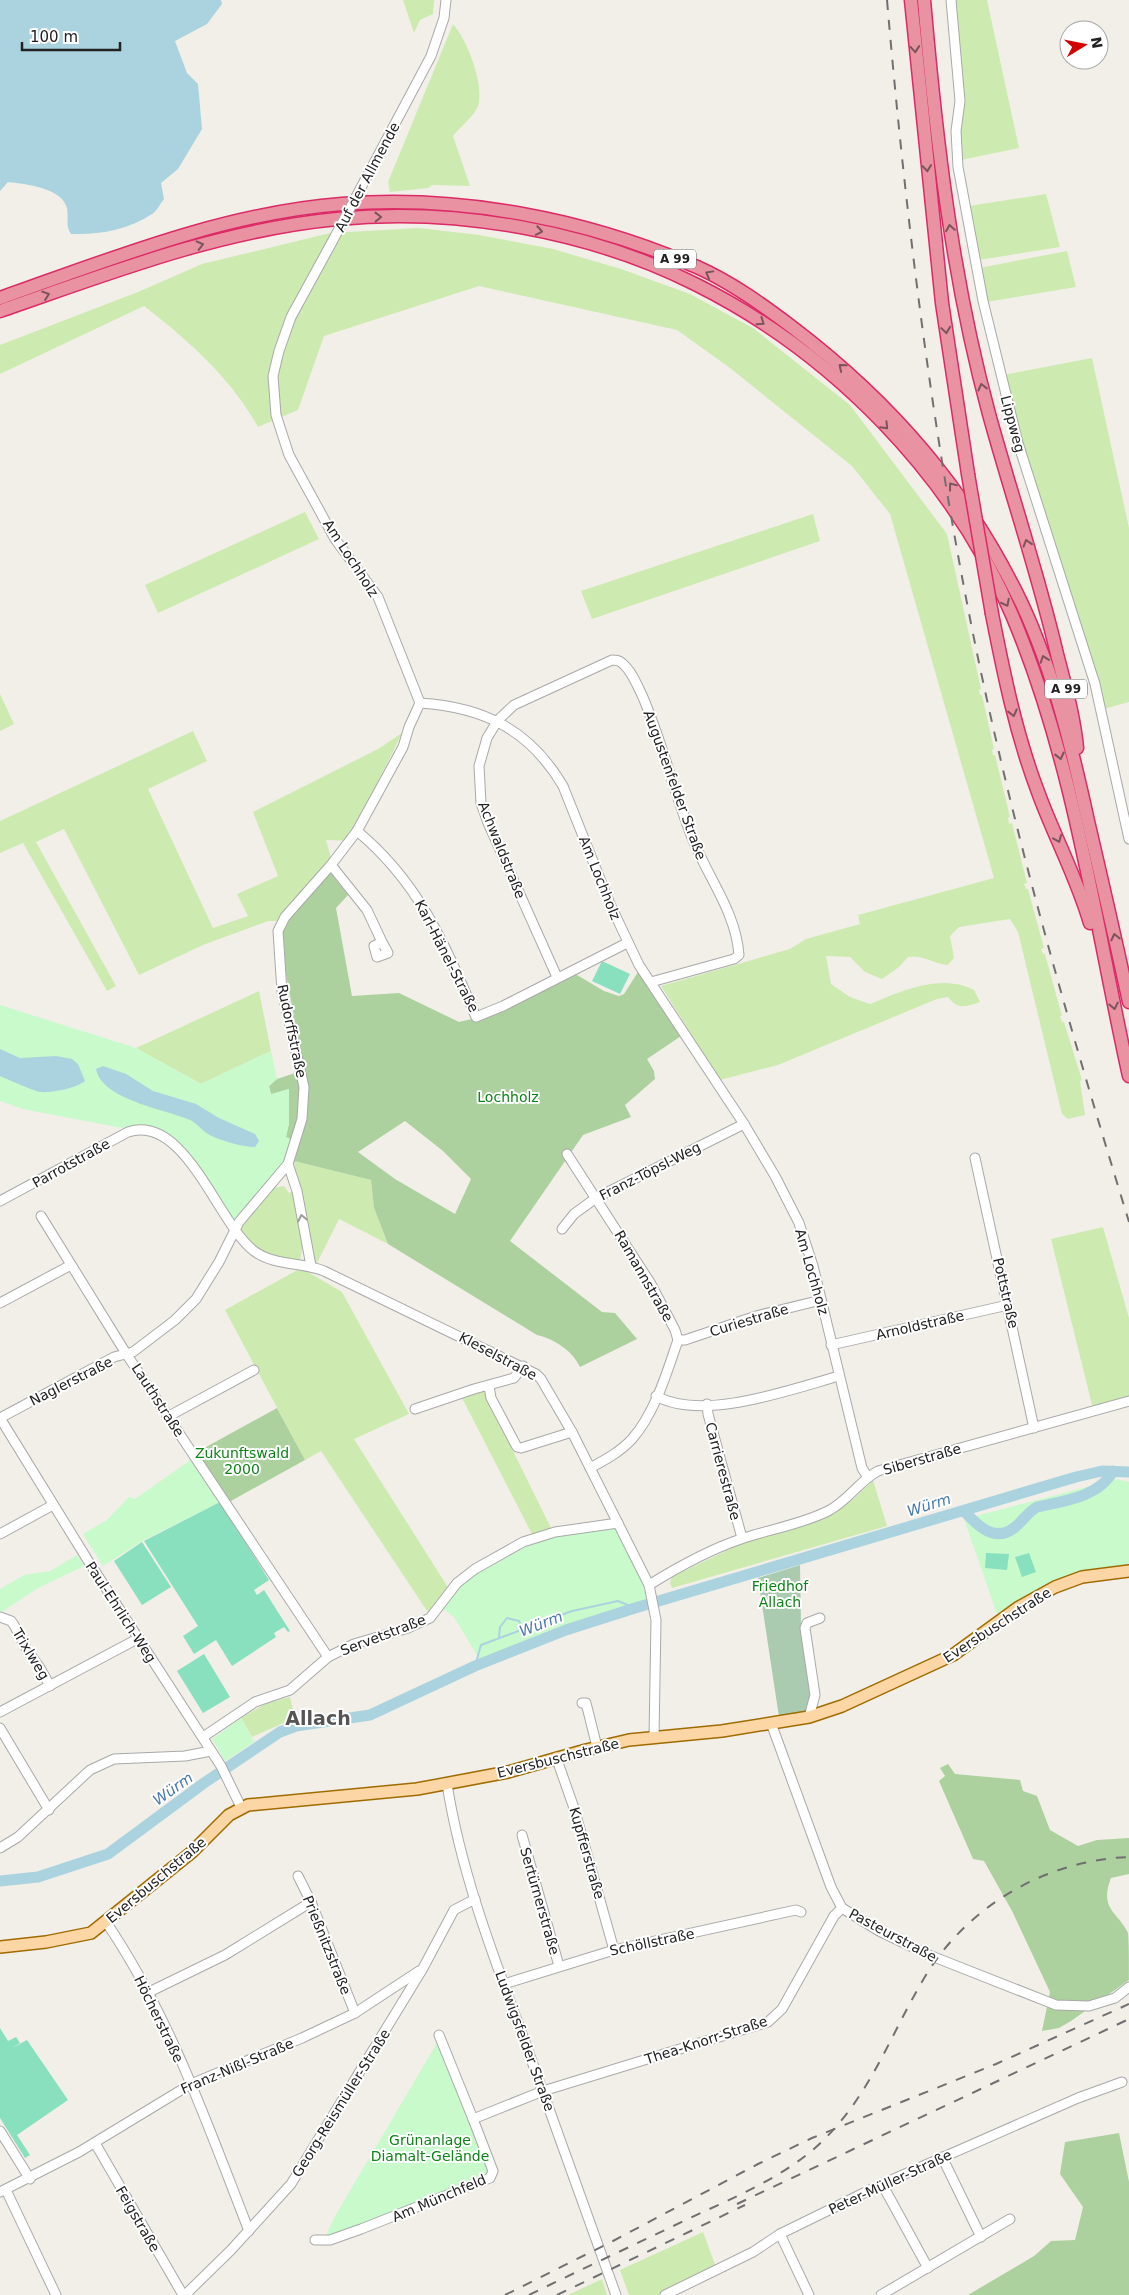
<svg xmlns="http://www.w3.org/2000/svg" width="1129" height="2295" font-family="'DejaVu Sans',sans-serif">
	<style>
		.grass { fill: #cdebb0 }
		.forest { fill: #add19e; fill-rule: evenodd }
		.cemetery { fill: #aacbaf }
		.park { fill: #c8facc }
		.pitch { fill: #88e0be }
		.water { fill: #aad3df }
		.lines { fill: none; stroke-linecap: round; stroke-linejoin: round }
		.stream { stroke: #aad3df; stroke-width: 2 }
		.river { stroke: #aad3df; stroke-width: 11 }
		.minor-casing { stroke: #a9a9a9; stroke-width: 11 }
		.major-casing { stroke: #a06b00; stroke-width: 14 }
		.highway-casing { stroke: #dc2a67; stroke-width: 15 }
		.minor { stroke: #fff; stroke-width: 9 }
		.major { stroke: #fcd6a4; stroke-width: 11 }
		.highway { stroke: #e892a2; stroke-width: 12 }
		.rail { stroke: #707070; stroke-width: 2; stroke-dasharray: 10 10; stroke-linecap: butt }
		.minor-bridge-casing { stroke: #a9a9a9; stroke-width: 11; stroke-linecap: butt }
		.highway-bridge-casing { stroke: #dc2a67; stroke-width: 15; stroke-linecap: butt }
		.minor-bridge { stroke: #fff; stroke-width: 9 }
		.highway-bridge { stroke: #e892a2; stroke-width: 12 }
		.oneway { stroke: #7b545c }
		.oneway2 { stroke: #9c9c9c }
		.labels { text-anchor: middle; stroke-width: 4; stroke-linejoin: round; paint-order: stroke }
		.shield { fill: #fff; stroke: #646464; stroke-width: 1 }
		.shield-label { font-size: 12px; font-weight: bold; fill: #222 }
		.street-label { font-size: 14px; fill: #222; stroke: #fff }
		.park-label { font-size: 14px; fill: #0c8416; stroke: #fff }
		.water-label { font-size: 15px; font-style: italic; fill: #4a7aab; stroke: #fff }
		.district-label { font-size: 19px; font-weight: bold; fill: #555; stroke: #fff }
	</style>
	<rect width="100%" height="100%" fill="#f2efe9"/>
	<g class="grass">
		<path d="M403,0H434L433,14L420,20L414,33Z"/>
		<path d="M955,0H987L1019,148L961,160L960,131L963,105Z"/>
		<path d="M453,24C467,39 485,86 478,106C474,116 460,127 453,136L470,186L432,185L428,188L390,192L388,182Z"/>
		<path d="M1046,194L1060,247L979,260L969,206Z"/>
		<path d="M419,228L479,235L553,249L621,269L690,294L753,328L850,405L947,534L981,689L979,690L980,695H982L994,749L992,750L993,755H995L1010,817L1008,818L1009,824L1012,823L1027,883L1024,884L1026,889H1028L1044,948L1041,949L1043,954H1045L1062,1016H1060L1062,1022H1064L1082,1080L1080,1081L1085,1115L1068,1119L1062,1114L1018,932L1010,919L959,927L950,936L954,958L948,965C931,963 925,955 908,957L899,967L882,979L865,972L850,957L826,956L831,984L850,997L870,1004C902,991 940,973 974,990L980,1002C965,1007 958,1010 948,997L937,999L778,1065L720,1080L661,986L790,949L806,939L860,924L858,915L994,878L890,514L852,466L730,368L677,330L479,286L324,336L298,410L258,427C231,378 188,340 144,306L0,374V345L138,292L202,264L330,233Z"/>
		<path d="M1067,251L1076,287L987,302L979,268Z"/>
		<path d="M1092,358L1129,528V702L1104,709L1095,667L1034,483L1003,375Z"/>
		<path d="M305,512L319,539L158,613L145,585Z"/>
		<path d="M813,514L820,541L592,619L581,591Z"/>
		<path d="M0,694L14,724L0,731Z"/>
		<path d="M193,731L207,761L148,789L213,928L248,916L237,894L278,876L253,812L378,749L402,733L358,823L355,841L326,840L332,861L277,921H268L203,945L139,975L64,829L36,842L116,986L107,991L23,843L0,853V821Z"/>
		<path d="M259,991L271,1051L201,1084L136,1048Z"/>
		<path d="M294,1161L371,1180L374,1208L388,1244L339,1219L317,1263L311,1259Z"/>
		<path d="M284,1186L289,1193L293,1191L303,1243L300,1261C268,1256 260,1255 237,1231L273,1188Z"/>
		<path d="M1103,1227L1129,1318V1397L1093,1409L1051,1239Z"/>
		<path d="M301,1268L342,1292L409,1414L354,1439L449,1589L429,1614L321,1451L305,1460L225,1310Z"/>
		<path d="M483,1390L552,1530L533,1536L461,1396Z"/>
		<path d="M873,1480L887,1526L672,1588L670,1583L672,1577L742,1543L831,1515L856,1497Z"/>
		<path d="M290,1697L295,1718L252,1737L241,1718L265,1704Z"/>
		<path d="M703,2232L716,2267L660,2295H629L620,2270Z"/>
		<path d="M602,2279L607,2295H568Z"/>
	</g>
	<g class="forest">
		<path d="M329,871L348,895L336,908L352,996L399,993L459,1022L489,1015L572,972L604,991L619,996L624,994L638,972L681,1036L647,1059L654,1071L655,1079L625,1105L631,1117L583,1135L510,1241L602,1312L615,1313L637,1339L580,1367C572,1350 554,1339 537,1335L388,1244L374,1208L371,1180L294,1161L298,1143L286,1137L289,1123V1089L271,1095L269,1086L277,1079L304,1070L282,953V929ZM405,1121L443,1151L471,1179L455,1214L395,1179L358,1152Z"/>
		<path d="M277,1408L305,1460L229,1502L197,1452Z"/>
		<path d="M948,1764L955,1774L1020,1780L1023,1791L1037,1796L1050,1830L1078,1846L1097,1840L1129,1838V1874L1111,1878C1099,1909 1117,1911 1128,1933C1129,1941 1129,1969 1129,1980L1071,2021L1059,2028L1042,2031L1050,1992L1012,1911L984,1861L973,1859L939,1781L945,1776L940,1768Z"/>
		<path d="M1119,2133L1129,2182V2295H968L1034,2256L1051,2241L1075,2240L1083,2207L1060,2174L1065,2142Z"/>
	</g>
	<path class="cemetery" d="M800,1565L801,1626L814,1696L805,1713L779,1717L758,1578Z"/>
	<g class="park">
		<path d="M0,1005L136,1048L201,1084L271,1051L277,1079L269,1086L271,1094L289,1089V1123L286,1137L293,1141L285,1164L235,1226C220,1204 188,1144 165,1135C154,1131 138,1132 127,1131L122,1128L23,1109L0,1101Z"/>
		<path d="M192,1459L220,1502L144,1540L103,1566L83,1534L107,1520L129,1497L135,1499Z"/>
		<path d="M1117,1479L1129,1482V1566L1085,1571L1021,1599L997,1614L964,1519Z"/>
		<path d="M618,1526L648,1590L649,1604L582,1623L481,1662L454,1617L442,1608L461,1584L476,1572L528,1542L552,1534Z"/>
		<path d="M77,1555L84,1566L38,1588L0,1613V1589L24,1575L50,1571Z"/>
		<path d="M241,1718L254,1742L225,1761L212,1739Z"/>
		<path d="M437,2043L489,2171L487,2176L330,2237L326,2235L334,2218Z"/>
	</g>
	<g class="pitch">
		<path d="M602,961L630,974L620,994L592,981Z"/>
		<path d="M220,1502L269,1580L254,1590L257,1595L264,1590L290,1631L288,1632L284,1627L274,1633L276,1637L232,1666L216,1640L194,1654L183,1636L198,1626L144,1541Z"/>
		<path d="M142,1542L171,1587L142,1605L114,1561Z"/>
		<path d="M986,1553L1009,1554L1007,1570L985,1568Z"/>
		<path d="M1029,1553L1036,1572L1022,1577L1015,1557Z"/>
		<path d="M204,1654L230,1697L203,1713L177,1671Z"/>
		<path d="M0,2028L8,2041L16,2037L20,2043L12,2048L27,2040L68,2100L17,2135L30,2155L25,2158L0,2118Z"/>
	</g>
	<g class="water">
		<path d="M0,0H221L222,4L207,24L175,41L187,73L198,84L202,129L178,169L161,183L164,199C160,204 157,211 152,214C129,230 98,235 71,234C65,225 69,219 67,208C62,188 26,184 8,182L0,191Z"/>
		<path d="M0,1049L20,1058L56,1056L72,1059L78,1064L85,1081C76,1088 53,1093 40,1092C37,1092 4,1078 0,1076Z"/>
		<path d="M103,1066L126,1074L153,1091L196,1104L219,1118L255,1134L259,1141L255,1147C243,1147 218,1140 208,1134C201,1130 197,1123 190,1120C165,1109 102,1100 96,1069Z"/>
	</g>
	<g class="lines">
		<g class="stream">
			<path d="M499,1637L500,1627L507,1618L519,1621L523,1628"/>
			<path d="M475,1666L481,1645L572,1611L618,1601L635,1608"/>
		</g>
		<g class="river">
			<path d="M964,1511C977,1525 994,1543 1014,1528C1023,1521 1028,1512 1037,1507C1064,1501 1099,1497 1113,1471"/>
			<path d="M0,1881L38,1877L108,1854L204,1783L280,1732L296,1726L370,1715L475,1666L566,1630L635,1608L1076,1477L1102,1471L1129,1472"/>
		</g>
		<g class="minor-casing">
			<g id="minor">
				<path d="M951,0L960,101L956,131L958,167L983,301L1018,443L1095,684L1129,839"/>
				<path d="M365,180L431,56L444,18L446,0"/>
				<path d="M332,242L291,317L279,351L273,376L276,415L289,455L335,539L378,597L420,703"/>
				<path d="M420,703C484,707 530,730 563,786L610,904L639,965L744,1124L775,1176L799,1223L813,1266L862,1468L867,1476"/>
				<path d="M357,831C419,882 445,945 476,1017L503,1006L627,943"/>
				<path d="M331,865L367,910L382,942L374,946L377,957L388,953L382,942"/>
				<path d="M557,977L488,823L481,803L479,766L487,738L498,720L514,705L612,660C616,660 619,660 622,663C631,670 637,685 642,695C662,741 673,789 691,835C706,875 736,911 739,955L734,959L651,982"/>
				<path d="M567,1154L651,1284L675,1330L678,1340C667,1372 655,1413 632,1439C620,1452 605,1460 590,1468"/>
				<path d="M975,1158L1034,1428"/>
				<path d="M288,1164L297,1191L311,1266"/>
				<path d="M0,1201L128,1132C185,1113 218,1224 254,1251C274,1266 302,1262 324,1271L536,1374L541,1379L572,1432L649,1585L656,1620L654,1737"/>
				<path d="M41,1216L127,1355L328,1657"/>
				<path d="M562,1229L574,1214L596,1198L744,1124"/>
				<path d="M0,1303L71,1265"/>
				<path d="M678,1340H685L756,1316L821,1300"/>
				<path d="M831,1345L1008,1305"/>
				<path d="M489,1386L491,1398L517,1447L521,1448L572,1432"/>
				<path d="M656,1396C703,1422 792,1389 839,1376"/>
				<path d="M707,1404L708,1414L742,1538"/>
				<path d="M415,1409L474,1389L514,1378L523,1366"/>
				<path d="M169,1416L254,1370"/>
				<path d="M0,1418L114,1357L133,1352L175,1320L196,1299L219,1262L239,1222L288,1164L302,1119L304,1087L282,991L278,931L285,917L331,865L357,831L403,747L409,727L420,703"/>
				<path d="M0,1418L87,1559L221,1766L241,1807"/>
				<path d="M0,1534L53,1505"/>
				<path d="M649,1585C678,1567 708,1550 741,1539C770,1529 800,1525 828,1511C848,1501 859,1481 878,1471L1129,1401"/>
				<path d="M0,1617L11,1621L14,1625L27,1650L40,1668L50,1686"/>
				<path d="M582,1703H586L597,1747"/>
				<path d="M0,1712L139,1638"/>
				<path d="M809,1717L815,1695L805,1628L807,1623L820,1618"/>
				<path d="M771,1723L831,1887L842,1908L879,1931L929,1955L1056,2005L1089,2006L1115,1998L1129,1987"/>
				<path d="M0,1728L49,1810"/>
				<path d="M203,1737L255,1702L290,1690L328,1657L354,1644L408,1628L430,1618L457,1583L475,1569L523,1542L555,1532L618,1523"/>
				<path d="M556,1757L574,1808L614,1950"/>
				<path d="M447,1784C461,1873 494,1958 525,2042C555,2126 586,2210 616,2295"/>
				<path d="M522,1835L559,1966"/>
				<path d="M0,1848L18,1837L90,1770L114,1759L185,1756L211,1751"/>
				<path d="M298,1876L311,1902L355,2013"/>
				<path d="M106,1922C170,2016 208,2126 249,2231"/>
				<path d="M504,1984L614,1950L796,1910L801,1912"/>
				<path d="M147,1993L225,1955L311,1902"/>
				<path d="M439,2035L473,2119"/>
				<path d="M0,2131L30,2179"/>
				<path d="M95,2143L183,2295"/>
				<path d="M942,2157L981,2237"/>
				<path d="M882,2184L928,2268"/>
				<path d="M6,2190L56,2295"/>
				<path d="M0,2192L79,2152L191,2084L302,2038L355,2013L419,1971"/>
				<path d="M780,2234L809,2295"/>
				<path d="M315,2240H330L361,2229L490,2178L493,2171L473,2119L543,2091L768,2022L782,2009L834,1916L842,1908"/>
				<path d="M185,2295L231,2250L291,2184L422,1970L454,1910L475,1899"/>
				<path d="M665,2295L753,2252L780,2234L882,2184L1078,2098L1122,2082"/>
				<path d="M881,2295L1010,2219"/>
			</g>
		</g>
		<g class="major-casing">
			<path id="major" d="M0,1947L46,1942L91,1933L192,1852L229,1815L248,1805L417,1789L508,1772L586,1750L629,1740L722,1731L809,1717L842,1706L953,1655L1019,1607L1055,1587L1082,1577L1129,1571"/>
		</g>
		<g class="highway-casing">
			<g id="highway">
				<path d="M911,0L942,303L968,474"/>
				<path d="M924,0C936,139 952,278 989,414C1011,494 1038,573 1057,654C1065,685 1074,716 1077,748"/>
				<path d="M0,298C111,259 224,213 342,204C463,195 586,219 697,267C731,282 763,305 792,327C892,403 968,491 1022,604C1054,673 1072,748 1088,821C1102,881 1116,942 1129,1002"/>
				<path d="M0,311C110,273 220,230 337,219C455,207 590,231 695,284C832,352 952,474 1012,615C1074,762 1095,922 1129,1076"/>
				<path d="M992,614C1004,675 1016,734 1038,792C1054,836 1077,878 1090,923"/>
			</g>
		</g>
		<use href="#minor" class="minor"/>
		<use href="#major" class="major"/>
		<use href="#highway" class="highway"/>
		<g class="rail">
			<path d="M887,0C906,221 933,441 978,658C1018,849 1072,1036 1129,1222"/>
			<path d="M737,2204L1129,2019"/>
			<path d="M505,2295L613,2241L758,2164L812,2138L996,2064L1129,2004"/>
			<path d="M529,2295C582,2269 636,2244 690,2218C733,2198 779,2179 815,2148C870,2099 889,2036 926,1975C969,1905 1047,1860 1129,1857"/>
			<path d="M557,2295L745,2205"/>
		</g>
		<g class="minor-bridge-casing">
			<path id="minor-bridge" d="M332,242L365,180"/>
		</g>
		<g class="highway-bridge-casing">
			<path id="highway-bridge" d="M968,474L992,614"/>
		</g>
		<use href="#minor-bridge" class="minor-bridge"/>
		<use href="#highway-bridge" class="highway-bridge"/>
	</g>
	<defs><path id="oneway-chevron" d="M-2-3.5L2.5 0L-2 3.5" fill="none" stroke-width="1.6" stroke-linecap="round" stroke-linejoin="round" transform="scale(1.25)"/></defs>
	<g class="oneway">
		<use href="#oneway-chevron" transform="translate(915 49) rotate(85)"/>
		<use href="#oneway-chevron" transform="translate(927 168) rotate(84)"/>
		<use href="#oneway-chevron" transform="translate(378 217) rotate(-1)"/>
		<use href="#oneway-chevron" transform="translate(950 228) rotate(-99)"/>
		<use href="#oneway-chevron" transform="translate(539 231) rotate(10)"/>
		<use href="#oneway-chevron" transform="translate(200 245) rotate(-14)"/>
		<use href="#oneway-chevron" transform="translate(709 274) rotate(-151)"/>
		<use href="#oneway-chevron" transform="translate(46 295) rotate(-19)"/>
		<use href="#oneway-chevron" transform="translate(761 322) rotate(35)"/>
		<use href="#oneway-chevron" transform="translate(946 330) rotate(82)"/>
		<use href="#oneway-chevron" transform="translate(842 367) rotate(-140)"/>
		<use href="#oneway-chevron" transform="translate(982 387) rotate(-104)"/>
		<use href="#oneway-chevron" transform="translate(885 426) rotate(46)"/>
		<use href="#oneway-chevron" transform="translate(952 486) rotate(-127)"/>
		<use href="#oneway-chevron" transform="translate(1027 543) rotate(-107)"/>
		<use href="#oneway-chevron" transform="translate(1006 603) rotate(63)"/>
		<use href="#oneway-chevron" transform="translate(1044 659) rotate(-109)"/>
		<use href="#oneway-chevron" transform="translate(1013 713) rotate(76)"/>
		<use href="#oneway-chevron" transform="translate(1060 756) rotate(76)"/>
		<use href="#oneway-chevron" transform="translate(1058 839) rotate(67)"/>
		<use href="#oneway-chevron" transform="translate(1115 937) rotate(-103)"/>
		<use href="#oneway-chevron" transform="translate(1114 1006) rotate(78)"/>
	</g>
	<use class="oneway2" href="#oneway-chevron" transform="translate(302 1218) rotate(-101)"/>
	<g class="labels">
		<g class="shield">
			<rect x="654" y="249.5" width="42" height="19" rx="4"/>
			<rect x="1045" y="679.5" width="42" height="19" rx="4"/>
		</g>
		<g class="shield-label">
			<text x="675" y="263">A 99</text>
			<text x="1066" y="693">A 99</text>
		</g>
		<g class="street-label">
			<text transform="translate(367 177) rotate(-62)" y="5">Auf der Allmende</text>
			<text transform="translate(1013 424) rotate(75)" y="5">Lippweg</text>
			<text transform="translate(351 558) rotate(57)" y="5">Am Lochholz</text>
			<text transform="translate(675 785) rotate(70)" y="5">Augustenfelder Straße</text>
			<text transform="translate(502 850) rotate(68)" y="5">Achwaldstraße</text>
			<text transform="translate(600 878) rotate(68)" y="5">Am Lochholz</text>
			<text transform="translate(447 956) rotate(63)" y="5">Karl-Hänel-Straße</text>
			<text transform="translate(292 1031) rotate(78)" y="5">Rudorffstraße</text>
			<text transform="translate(71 1163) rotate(-29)" y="5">Parrotstraße</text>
			<text transform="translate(650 1171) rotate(-27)" y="5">Franz-Töpsl-Weg</text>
			<text transform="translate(812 1272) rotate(74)" y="5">Am Lochholz</text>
			<text transform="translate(644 1276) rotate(60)" y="5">Ramannstraße</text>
			<text transform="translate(1006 1293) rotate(77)" y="5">Pottstraße</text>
			<text transform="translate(749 1320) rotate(-17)" y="5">Curiestraße</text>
			<text transform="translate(920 1325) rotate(-13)" y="5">Arnoldstraße</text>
			<text transform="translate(498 1356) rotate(28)" y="5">Kleselstraße</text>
			<text transform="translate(71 1381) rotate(-27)" y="5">Naglerstraße</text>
			<text transform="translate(158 1400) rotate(57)" y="5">Lauthstraße</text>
			<text transform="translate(922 1459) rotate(-16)" y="5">Siberstraße</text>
			<text transform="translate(723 1471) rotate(75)" y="5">Carrierestraße</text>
			<text transform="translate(121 1612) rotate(57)" y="5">Paul-Ehrlich-Weg</text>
			<text transform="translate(997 1625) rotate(-33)" y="5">Eversbuschstraße</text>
			<text transform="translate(383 1635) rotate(-21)" y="5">Servetstraße</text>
			<text transform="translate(31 1654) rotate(59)" y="5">Trixlweg</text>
			<text transform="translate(558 1758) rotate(-14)" y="5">Eversbuschstraße</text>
			<text transform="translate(587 1853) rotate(74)" y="5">Kupfferstraße</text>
			<text transform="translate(156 1880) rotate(-40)" y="5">Eversbuschstraße</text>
			<text transform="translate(540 1901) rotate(74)" y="5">Sertürnerstraße</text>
			<text transform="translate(893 1935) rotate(28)" y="5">Pasteurstraße</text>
			<text transform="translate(652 1942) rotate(-12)" y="5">Schöllstraße</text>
			<text transform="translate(327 1945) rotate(68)" y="5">Prießnitzstraße</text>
			<text transform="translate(159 2019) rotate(64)" y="5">Höcherstraße</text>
			<text transform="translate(706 2040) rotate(-18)" y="5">Thea-Knorr-Straße</text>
			<text transform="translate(525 2041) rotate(70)" y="5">Ludwigsfelder Straße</text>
			<text transform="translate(237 2066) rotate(-23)" y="5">Franz-Nißl-Straße</text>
			<text transform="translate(341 2103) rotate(-58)" y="5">Georg-Reismüller-Straße</text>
			<text transform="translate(890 2182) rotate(-25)" y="5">Peter-Müller-Straße</text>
			<text transform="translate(439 2198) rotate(-23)" y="5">Am Münchfeld</text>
			<text transform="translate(138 2219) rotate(60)" y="5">Feigstraße</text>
		</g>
		<g class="park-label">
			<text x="508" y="1102">Lochholz</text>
			<text x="242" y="1458">Zukunftswald<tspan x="242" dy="16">2000</tspan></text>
			<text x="780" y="1591">Friedhof<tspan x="780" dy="16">Allach</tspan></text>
			<text x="430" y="2145">Grünanlage<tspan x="430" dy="16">Diamalt-Gelände</tspan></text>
		</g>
		<g class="water-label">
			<text transform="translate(929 1505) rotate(-17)" y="5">Würm</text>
			<text transform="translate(541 1624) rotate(-21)" y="5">Würm</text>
			<text transform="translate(173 1789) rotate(-35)" y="5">Würm</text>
		</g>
		<g class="district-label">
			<text x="318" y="1725">Allach</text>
		</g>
	</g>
	<g transform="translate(1084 45) rotate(80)"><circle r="24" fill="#ffffff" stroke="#a7a7a7"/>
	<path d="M0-4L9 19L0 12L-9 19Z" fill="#d40000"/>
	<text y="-8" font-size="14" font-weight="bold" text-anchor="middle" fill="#222222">N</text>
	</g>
	<path d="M22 42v8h98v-8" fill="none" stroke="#222222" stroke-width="2.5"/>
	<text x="30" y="42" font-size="15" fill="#222222" stroke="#ffffff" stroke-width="4" paint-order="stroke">100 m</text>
</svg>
